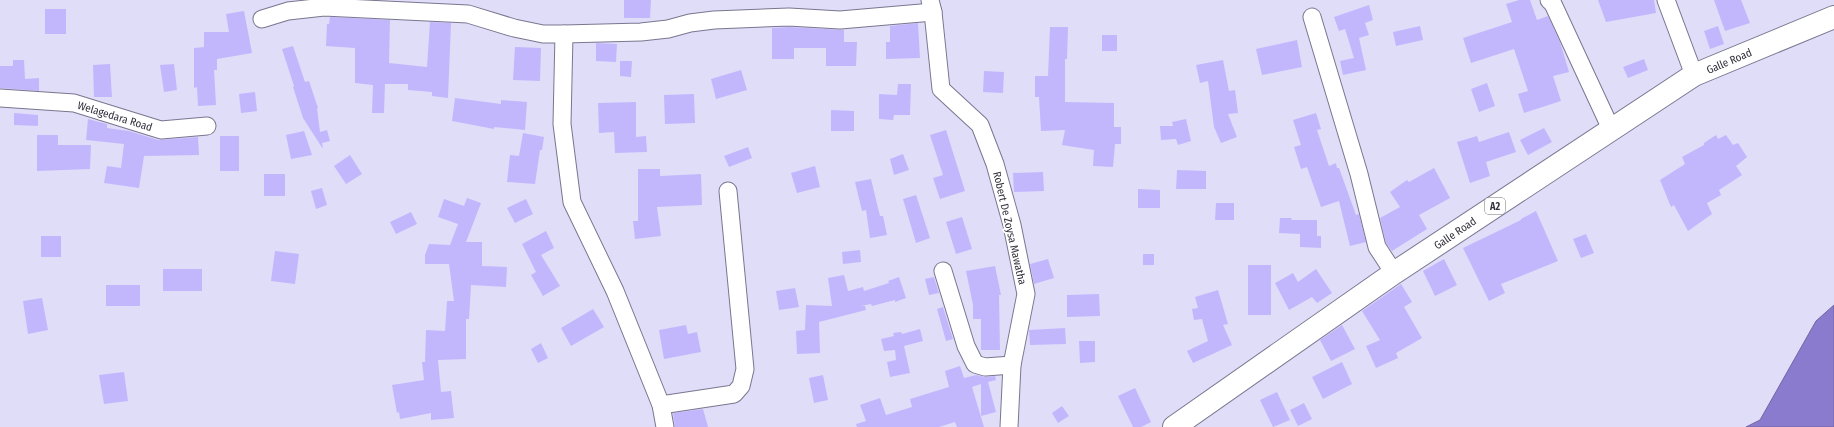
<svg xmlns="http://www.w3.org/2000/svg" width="1834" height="427" font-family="'Fira Sans Condensed',sans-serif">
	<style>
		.water { fill: #8b7bce; stroke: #7165a2 }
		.building { fill: #c2b7fd }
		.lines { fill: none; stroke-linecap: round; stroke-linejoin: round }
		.minor-casing { stroke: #79768f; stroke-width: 19 }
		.trunk-casing { stroke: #79768f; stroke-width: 24 }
		.minor { stroke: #fff; stroke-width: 17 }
		.trunk { stroke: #fff; stroke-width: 22 }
		.labels { text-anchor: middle; stroke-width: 3.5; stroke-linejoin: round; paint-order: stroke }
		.shield { fill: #fff; stroke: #707077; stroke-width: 1 }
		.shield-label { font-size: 10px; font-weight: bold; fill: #33323d }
		.street-label { font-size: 11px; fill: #33323d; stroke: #fff }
	</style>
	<rect width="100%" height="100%" fill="#e0ddf9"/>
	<path class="water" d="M1834,305V427H1746L1760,420L1816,321Z"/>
	<g class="building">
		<path d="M624,0H651L650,18H624Z"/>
		<path d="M1519,0H1530L1537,20L1548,16L1560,42L1569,72L1553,76L1561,101L1524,113L1518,94L1528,91L1514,49L1471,63L1463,38L1512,22L1506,4Z"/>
		<path d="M1598,0H1654L1656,13L1606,22Z"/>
		<path d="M1714,0H1741L1750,23L1725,31Z"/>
		<path d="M1369,5L1373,20L1365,23L1369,35L1359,38L1366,70L1343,75L1340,61L1354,58L1345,29L1339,31L1334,17Z"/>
		<rect x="45" y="9" width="21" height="25"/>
		<path d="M244,11L252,53L217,59V70H214L216,105L198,106L197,87L194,88V48L204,47V32H229L226,14Z"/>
		<path d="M330,17L390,20L389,63L427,67L430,22L451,23L448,98L432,96V92L408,90V84H385L384,113H372L373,85L355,83V48L326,46L327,24H329Z"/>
		<path d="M918,23L920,58L886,59V42H890V26Z"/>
		<path d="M1420,26L1423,40L1396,46L1393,32Z"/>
		<path d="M1718,26L1724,44L1710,49L1704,31Z"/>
		<path d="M789,27L844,30V42H857L856,66H826V48H794V59H772V28Z"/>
		<path d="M1050,27H1068L1067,59H1065V102L1114,103V127H1121V144H1115L1113,167L1093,166L1094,150L1062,145L1065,130L1041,131L1039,97H1035V76H1048Z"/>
		<rect x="1102" y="35" width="15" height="16"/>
		<path d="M1297,40L1302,67L1262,75L1256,49Z"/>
		<path d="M596,43L617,44L616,62L596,61Z"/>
		<path d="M293,46L305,82L309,81L318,108H317L320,132L327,130L330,141L322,143L323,149L303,118L293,87L294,86L282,49Z"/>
		<path d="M515,47L541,48L540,81L513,80Z"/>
		<path d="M1644,59L1648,70L1628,78L1623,67Z"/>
		<path d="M13,60H24L25,79L39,78V91L0,88V66H13Z"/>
		<path d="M1223,60L1229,91L1235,90L1238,113L1228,114L1237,137L1221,143L1214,127L1208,81L1200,83L1196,65Z"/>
		<path d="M620,61H632L631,77L620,76Z"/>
		<path d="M110,64L112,97H94L93,65Z"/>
		<path d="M174,64L177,90L164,92L160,65Z"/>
		<path d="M741,70L747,90L716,99L711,79Z"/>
		<path d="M984,71L1004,72L1003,93L983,92Z"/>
		<path d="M1487,83L1495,106L1479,112L1471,89Z"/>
		<path d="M898,84H911L910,115H894L893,120L879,119V94L897,95Z"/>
		<path d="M255,92L257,111L241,113L239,94Z"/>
		<path d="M694,94L695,123L665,124L664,95Z"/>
		<path d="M455,98L501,104V100L527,102L525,130L494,127V129L452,121Z"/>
		<path d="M636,102V137L646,136L647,152L615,153L614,132L599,133L598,103Z"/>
		<path d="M831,110L854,111V131H831Z"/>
		<path d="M14,113L38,115V126L14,125Z"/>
		<path d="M1316,113L1321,129L1317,130L1329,166L1336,163L1337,168H1339L1356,215L1359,214L1366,242L1350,246L1339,201L1321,207L1307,167L1301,169L1294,147L1301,145L1293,120Z"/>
		<path d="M88,119L107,124V128L129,131L158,140L198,137L199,155L144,156L139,188L104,183L107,166L121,168L124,144L86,140Z"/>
		<path d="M1186,119L1191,141L1178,145L1176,139L1161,140L1160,126H1173L1172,122Z"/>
		<path d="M1544,128L1552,142L1528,155L1520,140Z"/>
		<path d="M946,130L965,191L940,199L933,178L943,175L930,135Z"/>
		<path d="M304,131L312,155L291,159L286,135Z"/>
		<path d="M1509,132L1516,152L1486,162L1490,176L1470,183L1457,142L1477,136L1479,142Z"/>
		<path d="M523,133L544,137L542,150H540L535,184L507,182L510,155L519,156Z"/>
		<path d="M37,135H58V145H91L90,169L37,171Z"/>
		<path d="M1716,135L1718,139L1726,135L1733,145L1738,143L1747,157L1736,166L1742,175L1719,190L1721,195L1707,203L1712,214L1688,231L1674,205L1671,207L1660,180L1685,164L1682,157L1704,145V143Z"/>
		<rect x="220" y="136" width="19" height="35"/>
		<path d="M748,147L752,158L729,167L724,156Z"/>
		<path d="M903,154L909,170L894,175L890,159Z"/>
		<path d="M350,155L362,174L346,184L334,166Z"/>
		<path d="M815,166L820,187L797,193L791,173Z"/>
		<path d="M1434,168L1450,198L1419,215L1427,229L1392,251L1386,243L1380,218L1400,207L1390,192L1407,180L1409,182Z"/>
		<path d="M638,169H660V176L701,174L702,205L657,207L661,236L635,239L633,221H638Z"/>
		<path d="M1177,170L1206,171V189H1176Z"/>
		<path d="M1043,172L1044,191L1014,192L1013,173Z"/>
		<rect x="264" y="174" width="21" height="22"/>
		<path d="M871,179L880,216H883L887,235L870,238L866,210L862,211L855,182Z"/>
		<path d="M322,188L327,205L316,209L311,191Z"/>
		<path d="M1138,189L1160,190V208H1138Z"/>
		<path d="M916,195L930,238L916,243L903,199Z"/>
		<path d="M467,198L481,203L466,242H482V266L507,267L506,287L471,285L469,319H466V359L438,360L441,392L451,391L454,418L431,420V413L400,419L399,412L397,413L392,385L424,380L422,362H425L426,330L445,331L447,301H454L449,264H425V255L429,244L450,245L458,224L438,217L444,199L464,206Z"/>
		<path d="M526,199L533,214L515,223L507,208Z"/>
		<path d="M1216,203H1234V220H1215Z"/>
		<path d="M1536,211L1558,261L1501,284L1505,293L1489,301L1463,248L1521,220V219Z"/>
		<path d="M411,212L417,224L396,234L390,222Z"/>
		<path d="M962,217L972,249L956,254L946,222Z"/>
		<path d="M1280,218H1292L1291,220H1317V236H1321V248L1300,247V234L1279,233Z"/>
		<path d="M546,231L554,248L541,255L560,286L543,296L531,275L536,272L522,244Z"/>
		<path d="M1586,234L1594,253L1581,258L1573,239Z"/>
		<rect x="41" y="236" width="20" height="21"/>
		<path d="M860,250L861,262L843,264L842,252Z"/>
		<path d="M275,251L299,254L295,284L271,281Z"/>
		<rect x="1143" y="254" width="11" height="11"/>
		<path d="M1048,259L1054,278L1034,284L1030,264Z"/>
		<path d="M1444,259L1457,285L1435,296L1423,271Z"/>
		<rect x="1248" y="265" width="23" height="50"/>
		<path d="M995,266L1001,295H999L1000,350H981V319H973V305L966,271Z"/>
		<rect x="163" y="269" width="39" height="22"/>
		<path d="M1316,269L1332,293L1317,303L1312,297L1289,310L1275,283L1293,273L1298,282Z"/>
		<path d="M844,275L848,291L863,287L864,291L889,283L888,281L899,277L906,298L895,302V300L872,306L871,304L861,306H865L866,310L819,322L820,353L797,354L796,331L805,330L806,305L832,306L828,278Z"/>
		<path d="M934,277L939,293L929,295L925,279Z"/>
		<path d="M1401,284L1412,302L1404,307L1422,338L1396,353L1398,358L1376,368L1366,346L1380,340L1362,311Z"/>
		<rect x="106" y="285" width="34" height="21"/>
		<path d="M795,288L799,307L779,310L776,291Z"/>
		<path d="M1218,290L1228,324L1223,325L1232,345L1193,363L1187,351L1208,341L1202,319L1194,320L1192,309L1198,308L1195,297Z"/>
		<path d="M1099,294L1100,316L1067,317V295Z"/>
		<path d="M42,298L48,330L28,334L23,301Z"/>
		<path d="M943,307L953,339L946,341L937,309Z"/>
		<path d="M593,309L604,327L571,346L561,328Z"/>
		<path d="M686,325L688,334L697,332L701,352L664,359L659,330Z"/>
		<path d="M1342,325L1355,349L1331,361L1320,340Z"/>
		<path d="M1065,328L1066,344L1030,345L1029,330Z"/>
		<path d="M920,329L923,341L904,346L910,373L890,377L887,362L896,360L895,350L884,351L881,339L894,336L893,333L901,332L902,334Z"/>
		<path d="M1079,341H1095V362L1080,363Z"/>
		<path d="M541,343L548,358L538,363L531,349Z"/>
		<path d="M1342,362L1352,384L1323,399L1312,377Z"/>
		<path d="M960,366L964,378L976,375L985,377L995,376L996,380L988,382L996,412L981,416V384L972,387L984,427H957L955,422L939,427H857L856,424L866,421L860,405L880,398L886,415L912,407L910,399L949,387L945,371Z"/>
		<path d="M124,372L128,401L104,404L99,375Z"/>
		<path d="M823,375L828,400L814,403L809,378Z"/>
		<path d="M1135,388L1151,422L1141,427H1133L1118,396Z"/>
		<path d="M1277,392L1290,420L1273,427L1260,400Z"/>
		<path d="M1304,403L1312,419L1298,426L1290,410Z"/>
		<path d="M1062,406L1069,416L1058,423L1052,413Z"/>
		<path d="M703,409L708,427H675L673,413Z"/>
	</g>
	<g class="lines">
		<g class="minor-casing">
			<g id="minor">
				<path d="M930,0L933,12L941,89L980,125L995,164L1012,225L1026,294L1012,365L1009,427"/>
				<path d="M1549,0L1553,4L1611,129"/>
				<path d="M1666,0L1694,75"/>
				<path d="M1312,17L1359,174L1377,247L1394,273"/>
				<path d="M262,19L288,11L324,7L468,14L514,28L543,34H564L641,32L668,29L690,23L714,20L789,17L840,20L933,12"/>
				<path d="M564,34L562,124L572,202L615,291L661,405L665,427"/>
				<path d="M0,98L74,103L161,130L207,126"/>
				<path d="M943,271L966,346L975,364L985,367L1012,365"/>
				<path d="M661,405L734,394L741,386L745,369L728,191"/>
			</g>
		</g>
		<g class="trunk-casing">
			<path id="trunk" d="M1174,427L1394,273L1694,75L1834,17"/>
		</g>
		<use href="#minor" class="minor"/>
		<use href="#trunk" class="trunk"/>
	</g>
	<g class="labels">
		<rect class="shield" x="1485" y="198" width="20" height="16" rx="3"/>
		<g class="shield-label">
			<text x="1495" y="210">A2</text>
		</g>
		<g class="street-label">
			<text transform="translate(1729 61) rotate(-23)" y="4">Galle Road</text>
			<text transform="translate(115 116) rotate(17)" y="4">Welagedara Road</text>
			<text transform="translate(1010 228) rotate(77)" y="4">Robert De Zoysa Mawatha</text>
			<text transform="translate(1455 233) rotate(-34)" y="4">Galle Road</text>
		</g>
	</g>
</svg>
